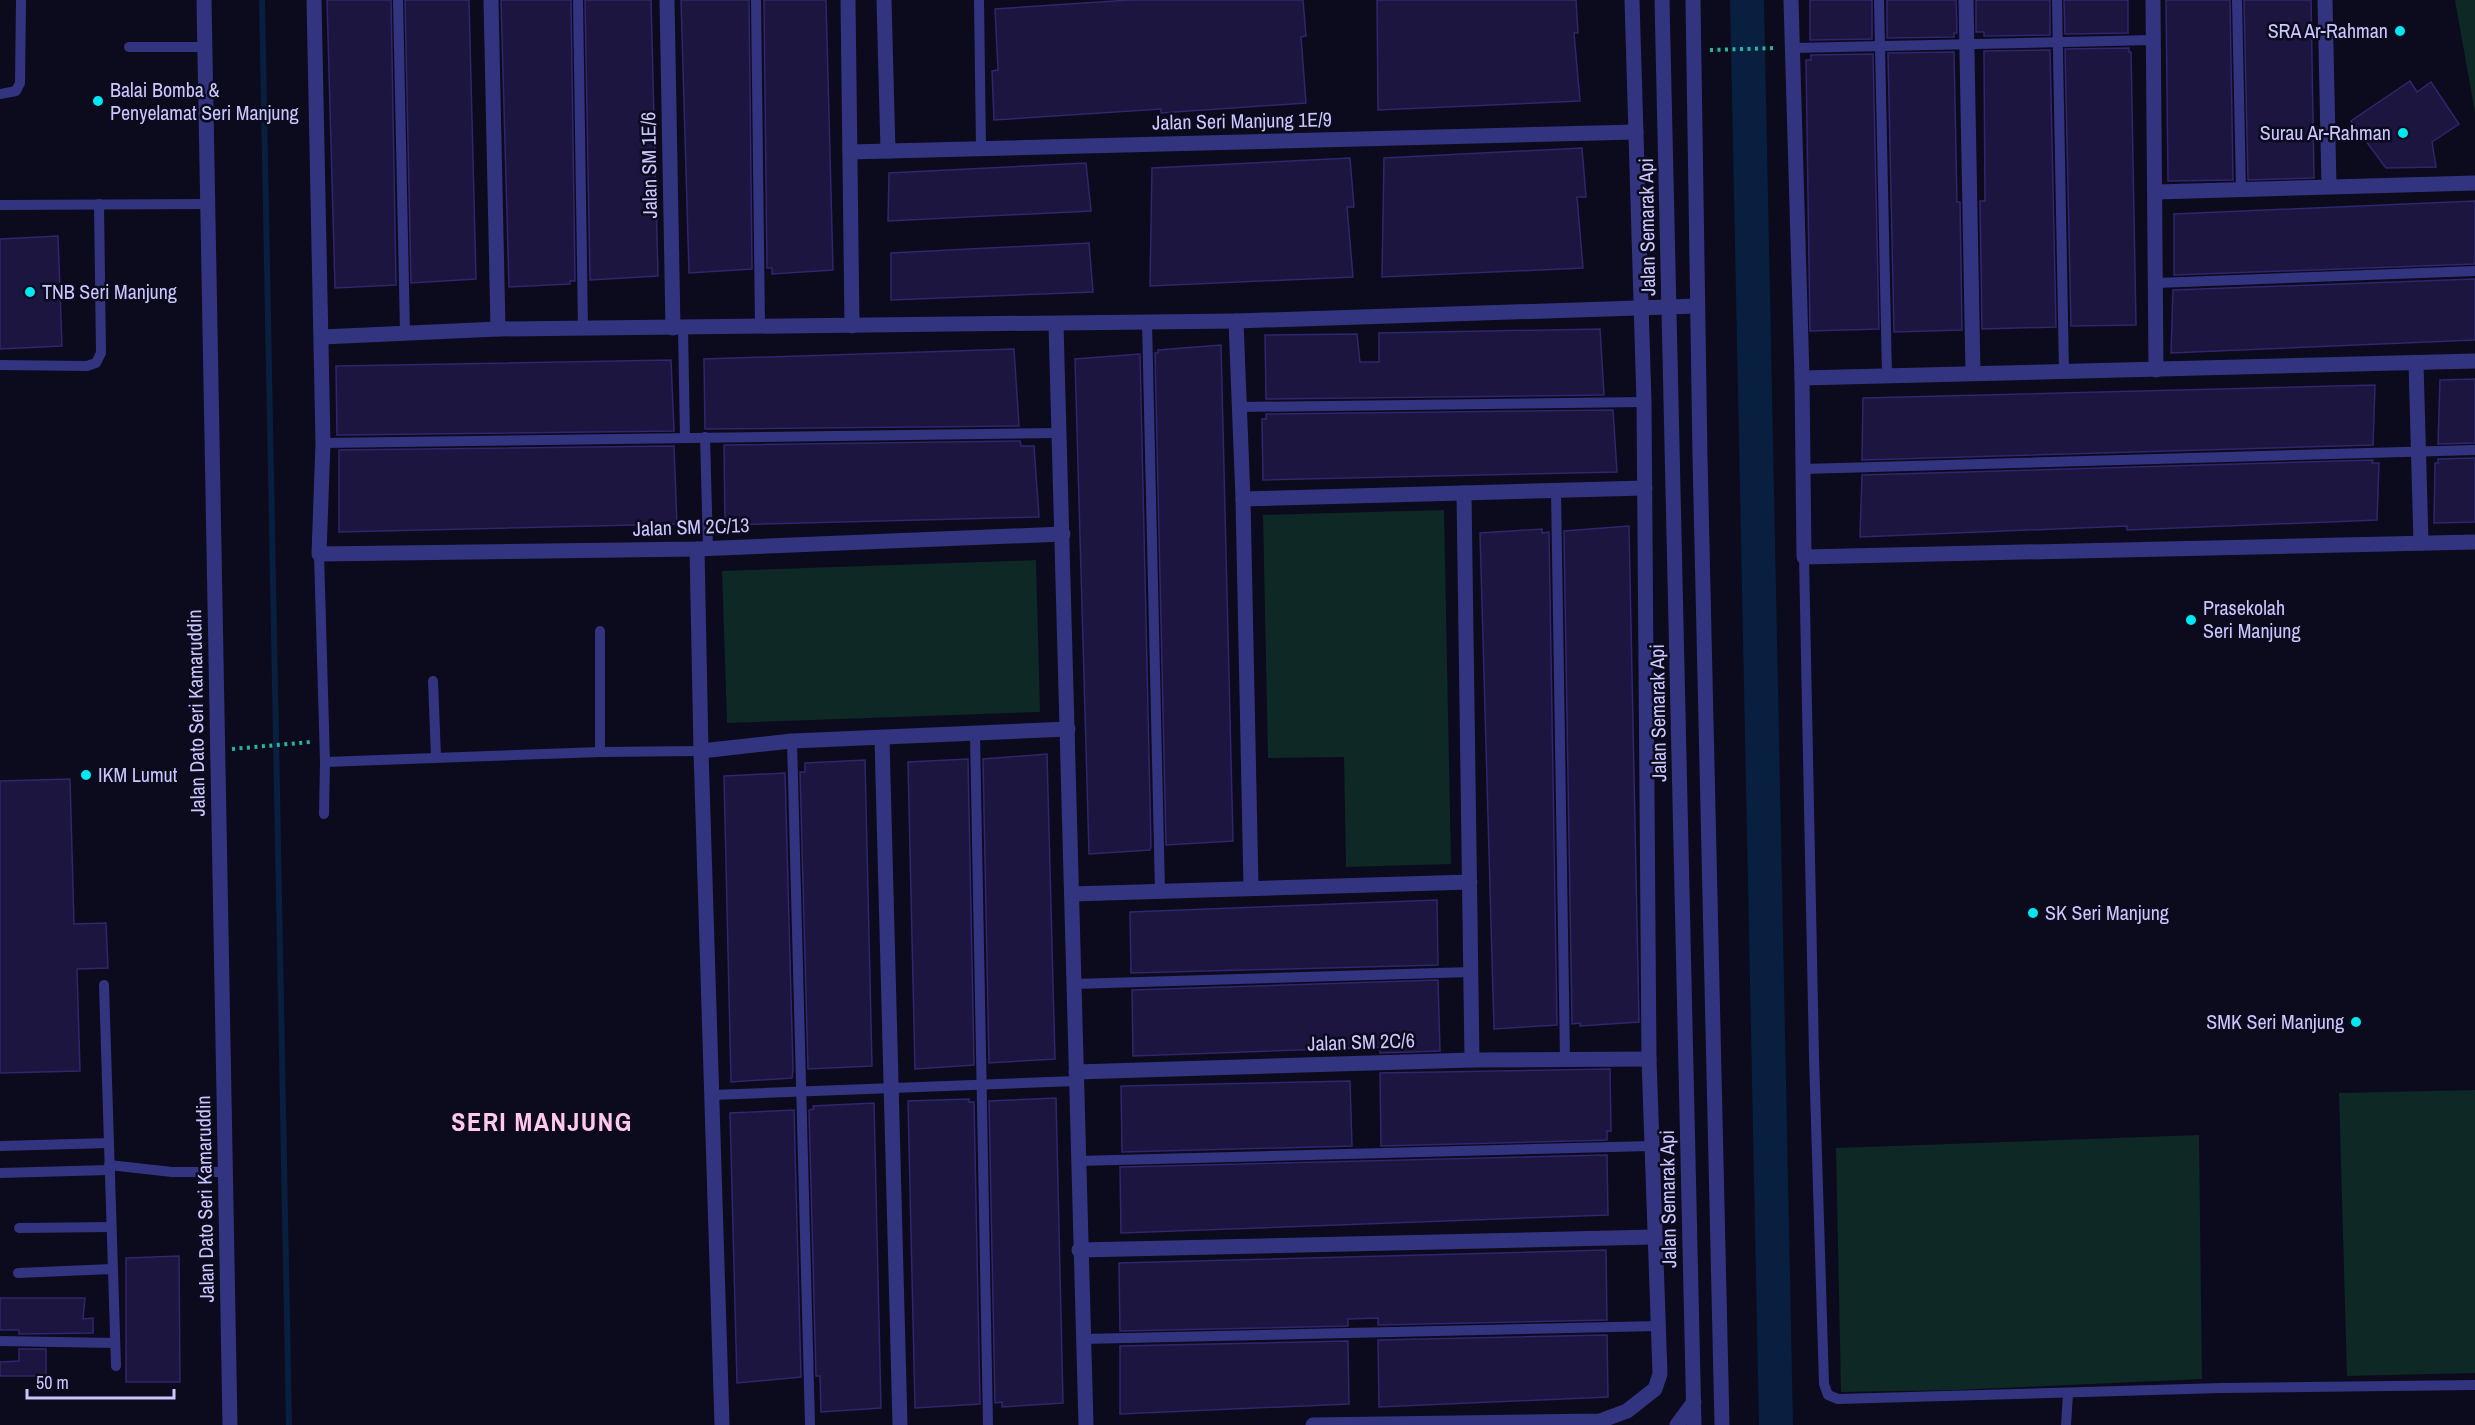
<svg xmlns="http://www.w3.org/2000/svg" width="2475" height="1425" font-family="'Archivo Narrow',sans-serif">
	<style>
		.green { fill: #0d2825 }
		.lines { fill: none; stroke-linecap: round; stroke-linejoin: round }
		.stream { stroke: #081f3f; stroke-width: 6 }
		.river { stroke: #081f3f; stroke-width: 34 }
		.building { fill: #1b153f; stroke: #30266d; stroke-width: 1.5 }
		.path { stroke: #26b4a3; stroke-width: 4; stroke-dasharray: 3 4.5; stroke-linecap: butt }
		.service { stroke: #32347f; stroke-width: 10 }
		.minor { stroke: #32347f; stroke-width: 15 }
		.tertiary { stroke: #32347f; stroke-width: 15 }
		.poi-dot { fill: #00e8f2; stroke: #0c0a1d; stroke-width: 2 }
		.labels { text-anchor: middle; stroke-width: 5; stroke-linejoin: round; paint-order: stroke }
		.poi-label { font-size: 20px; fill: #cac7ff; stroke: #0c0a1d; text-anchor: start }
		.street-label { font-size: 20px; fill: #cac7ff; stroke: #0c0a1d }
		.district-label { font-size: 26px; font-weight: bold; letter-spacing: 1.5px; fill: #ffc9ee; stroke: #0c0a1d }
	</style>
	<rect width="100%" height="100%" fill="#0c0a1d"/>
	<g class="green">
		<path d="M2455,0H2475V113Z"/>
		<path d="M1444,510L1451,864L1346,867L1344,757L1268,758L1263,515Z"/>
		<path d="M1036,560L1040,712L727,723L722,571Z"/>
		<path d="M2475,1090V1373L2347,1376L2339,1093Z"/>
		<path d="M2199,1135L2202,1379L1957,1390L1841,1392L1836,1148Z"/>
	</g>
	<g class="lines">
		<path class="stream" d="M262,0L289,1425"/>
		<path class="river" d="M1747,0L1776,1425"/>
	</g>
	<g class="building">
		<path d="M327,0H391L396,285L335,288Z"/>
		<path d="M405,0H469L476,279L411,283Z"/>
		<path d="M501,0H571L575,281H570V284L509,287Z"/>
		<path d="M585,0H651L658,276L590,280Z"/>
		<path d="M681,0H749L752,269L689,273Z"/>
		<path d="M764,0H826L833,270L772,274V268H767Z"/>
		<path d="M1129,0H1303L1306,36L1301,37L1306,103L1161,113V109L994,120L992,71L998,70L995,9Z"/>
		<path d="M1377,0H1576L1578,33H1574L1580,101L1378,110Z"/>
		<path d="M1810,0H1872V39L1810,40Z"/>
		<path d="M1887,0H1956L1957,33H1954V37L1887,38Z"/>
		<path d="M1976,0H2050V35L1984,36V32H1976Z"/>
		<path d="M2064,0H2128V33L2065,34Z"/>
		<path d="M2166,0H2230L2233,180L2168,181Z"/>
		<path d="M2244,0H2311L2314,178L2248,180Z"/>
		<path d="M2129,48V52H2131L2136,325L2071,326L2065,49Z"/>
		<path d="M2050,50L2056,327L1982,329L1980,201H1985L1984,51Z"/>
		<path d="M1954,52L1957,202H1960L1962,330L1894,332L1888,53Z"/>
		<path d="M1873,54L1879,329L1810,331L1806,60H1811V55Z"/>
		<path d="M2410,81L2417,92L2431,82L2459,124L2432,142L2436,167L2386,168L2351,121Z"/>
		<path d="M1582,148L1586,197H1577L1583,268L1382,277L1384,158Z"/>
		<path d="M1350,158L1354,207H1347L1353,277L1150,286L1152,168Z"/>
		<path d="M1086,163L1091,211L888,221L889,173Z"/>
		<path d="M2475,201V264L2174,275V214Z"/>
		<path d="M58,236L62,346L0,349V239Z"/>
		<path d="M1089,243L1093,292L891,300V253Z"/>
		<path d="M2475,279V340L2171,353L2173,290Z"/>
		<path d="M1600,329L1604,395L1266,399L1265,335L1357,334L1360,362H1379V333Z"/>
		<path d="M1221,345L1233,841L1166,845L1155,353H1158V350Z"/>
		<path d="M1014,349L1019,426L705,429L704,359Z"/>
		<path d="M1140,354L1151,846L1150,850L1089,854L1075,359Z"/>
		<path d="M671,360L674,431L337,435L336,366Z"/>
		<path d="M2475,379V443L2438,444L2440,380Z"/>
		<path d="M2375,385L2373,445L1862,460L1863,398Z"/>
		<path d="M1613,410L1617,472L1263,480L1262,419H1266V414Z"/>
		<path d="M1020,441L1021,446H1034L1039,517L725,525L724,445Z"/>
		<path d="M674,446L677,524L339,532V450Z"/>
		<path d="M2475,458V522L2434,523L2435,463H2438V459Z"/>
		<path d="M2373,460L2372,463H2379L2377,520L2127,530V526L1860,537L1862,475Z"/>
		<path d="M1629,526L1639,1022L1580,1026V1023L1572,1024L1564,531Z"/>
		<path d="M1542,529V533L1549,532L1557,1025L1494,1029L1480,533Z"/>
		<path d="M1047,754L1055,1059L989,1063L983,759Z"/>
		<path d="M968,759L974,1065L915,1069L908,762Z"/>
		<path d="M865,760L872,1066L808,1069L800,772H805V763Z"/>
		<path d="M785,773L793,1070L792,1078L731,1082L724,776Z"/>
		<path d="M70,779L74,924L106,923L108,968L77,969L80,1071L0,1073V781Z"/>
		<path d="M1437,900L1438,965L1131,973L1130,912Z"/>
		<path d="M1438,980L1440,1051L1380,1053V1047L1133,1056L1132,990Z"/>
		<path d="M1610,1069L1611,1131H1607V1140L1381,1146L1380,1073Z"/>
		<path d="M1350,1081L1352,1146L1122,1152L1121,1086Z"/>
		<path d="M1056,1098L1063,1403L1002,1407V1402L995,1403L989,1101Z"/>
		<path d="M969,1099V1102H974L980,1404L915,1408L908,1101Z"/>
		<path d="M874,1103L881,1408L821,1412L820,1376H816L809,1110L814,1109L813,1106Z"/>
		<path d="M794,1110L801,1377L737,1383L730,1113Z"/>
		<path d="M1607,1155L1608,1215L1121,1233L1120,1167Z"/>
		<path d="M1606,1250L1607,1320L1378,1325V1318L1348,1319V1326L1120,1331L1119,1263Z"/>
		<path d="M179,1256L180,1382H126V1258Z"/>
		<path d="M0,1298H85L83,1319L93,1318V1333L19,1334V1330H0Z"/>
		<path d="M1607,1335L1608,1397L1379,1407L1378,1340Z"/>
		<path d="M1348,1341L1349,1404L1120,1414V1346Z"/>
		<path d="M19,1349H46V1376H0V1362L19,1361Z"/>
	</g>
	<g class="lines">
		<g class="path">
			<path d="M1710,50L1777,48"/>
			<path d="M232,749L311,742"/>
		</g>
		<g class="service">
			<path d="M398,0L405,333"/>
			<path d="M578,0L583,329"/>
			<path d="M756,0L760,327"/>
			<path d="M979,0L981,148"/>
			<path d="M1879,0L1887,376"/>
			<path d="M2057,0L2064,372"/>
			<path d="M2237,0L2241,189"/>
			<path d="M129,47H205"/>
			<path d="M1793,48L2153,40"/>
			<path d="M0,94L16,91L20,83L21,0"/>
			<path d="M0,205L209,204"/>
			<path d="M2156,283L2475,271"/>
			<path d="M1147,322L1160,891"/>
			<path d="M683,328L685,438"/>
			<path d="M0,365L87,366L96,363L101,353L99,204"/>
			<path d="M1240,407L1644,402"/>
			<path d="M705,437L708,548"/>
			<path d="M323,443L1060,433"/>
			<path d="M1803,469L2475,450"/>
			<path d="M1556,490L1565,1059"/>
			<path d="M319,554L325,762L324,814"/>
			<path d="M1804,557L1814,1057L1824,1384L1828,1395L1838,1399L2222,1388L2475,1385"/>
			<path d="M600,631V752"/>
			<path d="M433,681L436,757"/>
			<path d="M975,734L988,1425"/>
			<path d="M792,741L810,1425"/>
			<path d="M325,762L600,752L701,751"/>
			<path d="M1074,984L1471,972"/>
			<path d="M104,985L116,1366"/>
			<path d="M713,1095L1076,1081"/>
			<path d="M0,1146L109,1143"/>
			<path d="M1077,1161L1651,1146"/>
			<path d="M109,1165L172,1172H225"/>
			<path d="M0,1173L110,1170"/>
			<path d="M19,1228L111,1227"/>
			<path d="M18,1273L112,1269"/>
			<path d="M1082,1339L1659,1326"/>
			<path d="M0,1341L115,1343"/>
			<path d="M2066,1425L2068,1394"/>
		</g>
		<g class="minor">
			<path d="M314,0L323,443L319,554L697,549L1063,534"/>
			<path d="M491,0L498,329"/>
			<path d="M667,0L673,328"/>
			<path d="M848,0L852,326"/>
			<path d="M884,0L888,151"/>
			<path d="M1791,0L1802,378L1804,557L2475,542"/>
			<path d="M1966,0L1973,373"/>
			<path d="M2153,0L2156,370"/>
			<path d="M2325,0L2329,186"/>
			<path d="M850,152L1636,132"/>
			<path d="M2156,192L2475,183"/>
			<path d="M1236,321L1243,499L1251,887"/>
			<path d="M1056,324L1086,1425"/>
			<path d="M322,337L498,329L1236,321L1697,306"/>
			<path d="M2416,363L2421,543"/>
			<path d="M1802,378L2475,361"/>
			<path d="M1464,493L1472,1060"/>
			<path d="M1243,499L1645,488"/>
			<path d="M697,549L701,751L722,1425"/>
			<path d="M882,739L900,1425"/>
			<path d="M701,751L792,741L1068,729"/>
			<path d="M1072,894L1470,882"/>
			<path d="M1076,1072L1472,1060L1649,1059"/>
			<path d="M1079,1250L1654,1237"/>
			<path d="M1313,1425L1600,1421L1627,1411L1655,1389L1660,1374L1649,1059L1644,402L1632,0"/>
		</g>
		<g class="tertiary">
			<path d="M204,0L230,1425"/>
			<path d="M1662,0L1694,1425"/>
			<path d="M1693,0L1700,457L1722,1425"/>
			<path d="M1677,1425L1694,1402"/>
		</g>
	</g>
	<g class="poi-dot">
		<circle cx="2400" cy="31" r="6"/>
		<circle cx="98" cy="101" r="6"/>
		<circle cx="2403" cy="133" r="6"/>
		<circle cx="30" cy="292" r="6"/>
		<circle cx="2191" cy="620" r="6"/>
		<circle cx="86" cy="775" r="6"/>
		<circle cx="2033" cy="913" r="6"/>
		<circle cx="2356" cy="1022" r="6"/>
	</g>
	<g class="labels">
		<g class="poi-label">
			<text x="2388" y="38" text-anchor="end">SRA Ar-Rahman</text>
			<text x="110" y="97">Balai Bomba &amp;<tspan x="110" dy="23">Penyelamat Seri Manjung</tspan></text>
			<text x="2391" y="140" text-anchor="end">Surau Ar-Rahman</text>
			<text x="42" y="299">TNB Seri Manjung</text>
			<text x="2203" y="615">Prasekolah<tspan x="2203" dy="23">Seri Manjung</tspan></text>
			<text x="98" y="782">IKM Lumut</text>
			<text x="2045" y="920">SK Seri Manjung</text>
			<text x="2344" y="1029" text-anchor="end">SMK Seri Manjung</text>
		</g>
		<g class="street-label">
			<text transform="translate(1242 121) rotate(-1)" y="7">Jalan Seri Manjung 1E/9</text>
			<text transform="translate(649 165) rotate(-91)" y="7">Jalan SM 1E/6</text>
			<text transform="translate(1647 227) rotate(-91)" y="7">Jalan Semarak Api</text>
			<text transform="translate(691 527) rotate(-2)" y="7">Jalan SM 2C/13</text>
			<text transform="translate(196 713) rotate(-91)" y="7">Jalan Dato Seri Kamaruddin</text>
			<text transform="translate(1658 713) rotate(-91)" y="7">Jalan Semarak Api</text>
			<text transform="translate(1361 1042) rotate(-2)" y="7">Jalan SM 2C/6</text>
			<text transform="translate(205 1199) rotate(-91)" y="7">Jalan Dato Seri Kamaruddin</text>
			<text transform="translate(1668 1199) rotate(-91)" y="7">Jalan Semarak Api</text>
		</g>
		<g class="district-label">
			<text x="542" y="1131">SERI MANJUNG</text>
		</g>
	</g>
	<path d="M27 1389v9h147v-9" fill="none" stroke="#cac7ff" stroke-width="3"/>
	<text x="36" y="1389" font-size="18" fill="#cac7ff" stroke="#0c0a1d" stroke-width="4.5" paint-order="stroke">50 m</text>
</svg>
